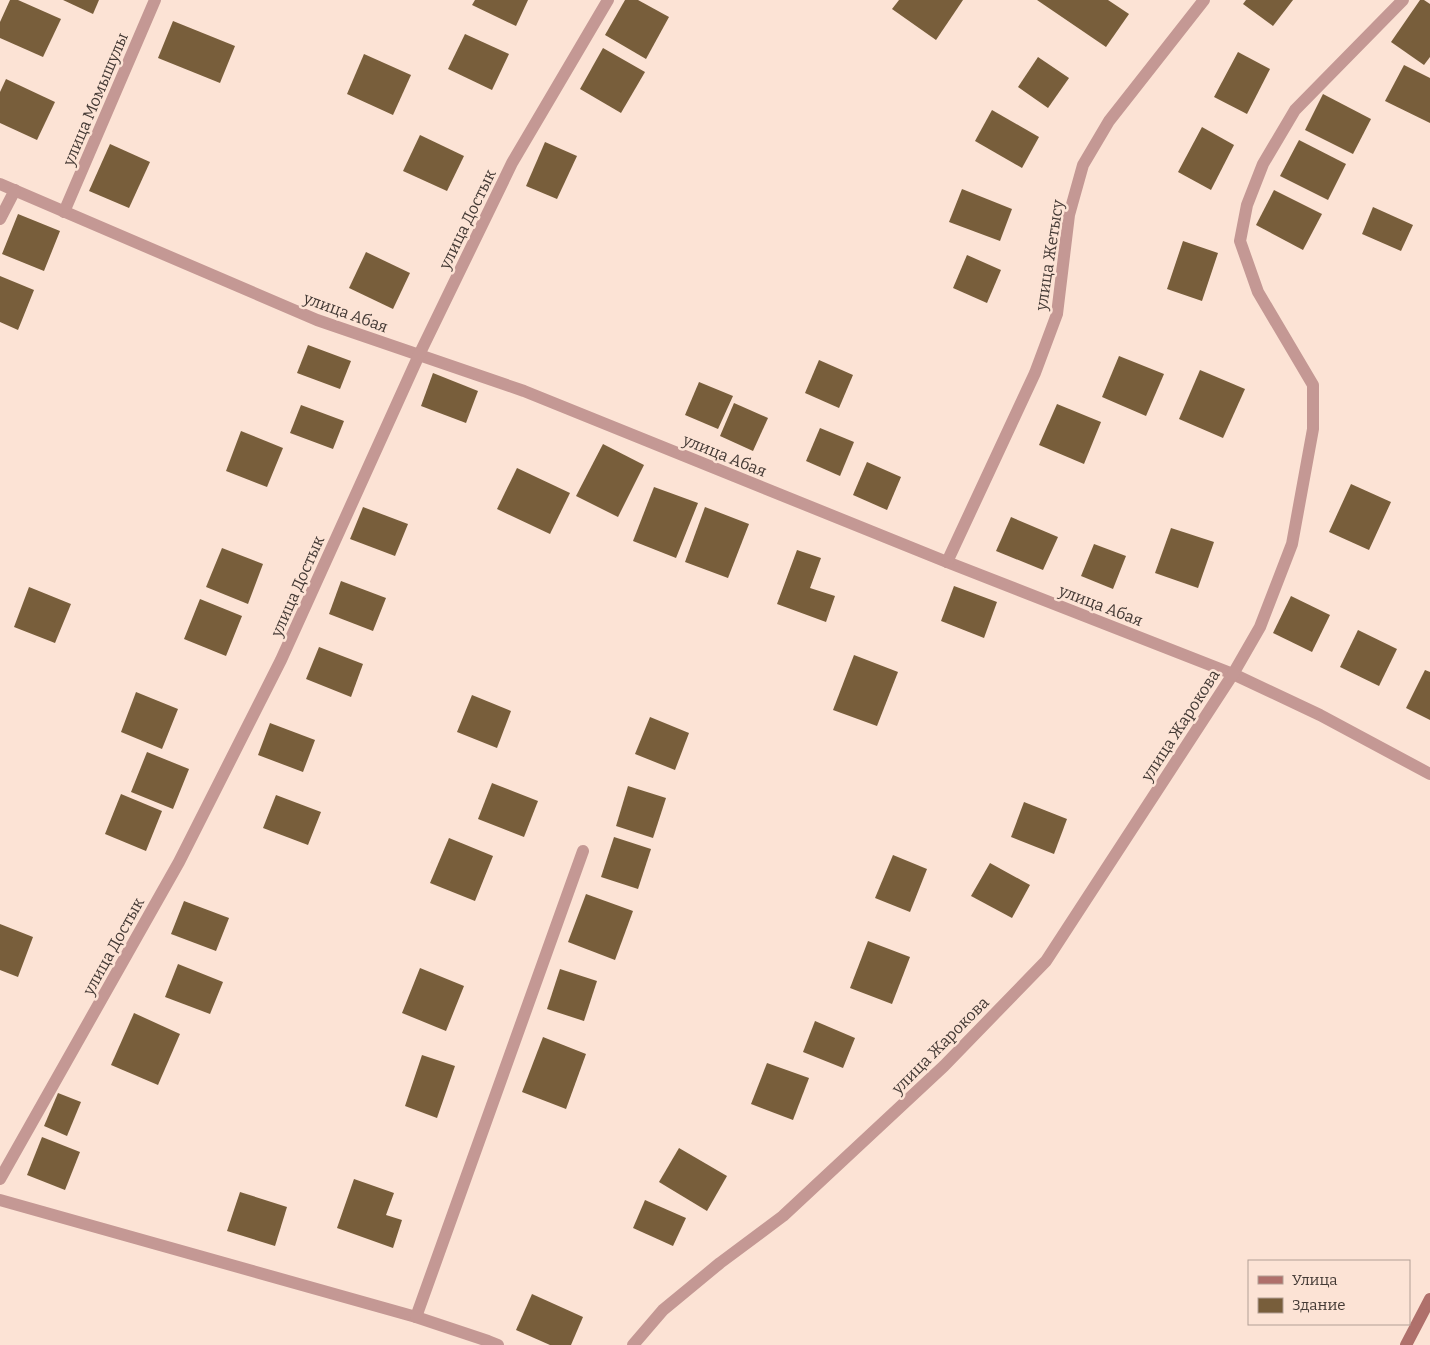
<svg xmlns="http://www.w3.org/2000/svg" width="1430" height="1345" font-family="Bitter,serif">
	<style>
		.building { fill: #785e3b }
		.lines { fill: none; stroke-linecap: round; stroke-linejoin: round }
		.minor { stroke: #c49894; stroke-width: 12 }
		.secondary { stroke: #af706b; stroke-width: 12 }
		.labels { text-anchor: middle; stroke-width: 5; stroke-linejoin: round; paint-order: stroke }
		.street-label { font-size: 16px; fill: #433934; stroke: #fce3d5 }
	</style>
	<rect width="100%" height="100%" fill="#fce3d5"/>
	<g class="building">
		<path d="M10,0H18L61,19L43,57L0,38V22Z"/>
		<path d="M63,0H99L93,14Z"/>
		<path d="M475,0H528L516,26L472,5Z"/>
		<path d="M625,0H638L669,17L646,59L605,35Z"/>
		<path d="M899,0H963L936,40L892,9Z"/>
		<path d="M1037,0H1108L1129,14L1106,47Z"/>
		<path d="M1246,0H1293L1273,26L1243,4Z"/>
		<path d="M1420,0H1424L1430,4V57L1424,65L1391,42Z"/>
		<path d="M173,21L235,46L220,83L158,58Z"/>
		<path d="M465,34L509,54L492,90L448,69Z"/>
		<path d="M603,48L645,72L621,113L580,89Z"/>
		<path d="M1238,52L1270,69L1247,114L1214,97Z"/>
		<path d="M364,54L411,75L393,115L347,94Z"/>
		<path d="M1038,57L1069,78L1048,108L1018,87Z"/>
		<path d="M1404,65L1430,78V123L1385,101Z"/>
		<path d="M6,79L55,102L37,140L0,123V92Z"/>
		<path d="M1323,94L1371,119L1353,154L1305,130Z"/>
		<path d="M992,110L1039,137L1022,168L975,141Z"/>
		<path d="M1202,127L1234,145L1211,190L1178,172Z"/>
		<path d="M420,135L464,156L447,191L403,171Z"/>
		<path d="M1299,140L1346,164L1328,200L1280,176Z"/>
		<path d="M545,142L577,156L557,199L526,186Z"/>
		<path d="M110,144L150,162L129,208L89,191Z"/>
		<path d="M962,189L1012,209L1000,241L949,222Z"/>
		<path d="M1274,190L1322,214L1303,250L1256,225Z"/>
		<path d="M1373,207L1413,225L1401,251L1362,234Z"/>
		<path d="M18,214L60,231L44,271L2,254Z"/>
		<path d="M1183,241L1218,253L1202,301L1167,289Z"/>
		<path d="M366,252L410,273L393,309L349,288Z"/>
		<path d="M967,255L1001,270L987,303L953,288Z"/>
		<path d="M0,276L34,290L18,330L0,322Z"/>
		<path d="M308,345L351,361L340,389L297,373Z"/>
		<path d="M1119,356L1164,374L1146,416L1102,397Z"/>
		<path d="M819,360L853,375L839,408L805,393Z"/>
		<path d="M1200,370L1245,389L1223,438L1179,419Z"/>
		<path d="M433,373L478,391L466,423L421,406Z"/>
		<path d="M699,382L733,396L718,429L685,415Z"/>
		<path d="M734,403L768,418L753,451L720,436Z"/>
		<path d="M1057,404L1101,422L1084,464L1039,445Z"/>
		<path d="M301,405L344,421L333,449L290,433Z"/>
		<path d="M820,428L854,442L840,476L806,461Z"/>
		<path d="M241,431L283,448L267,487L226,471Z"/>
		<path d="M603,444L644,465L618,517L576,496Z"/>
		<path d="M867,462L901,477L887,510L853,495Z"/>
		<path d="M517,468L570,493L550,534L497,509Z"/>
		<path d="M1351,484L1391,502L1369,550L1329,532Z"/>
		<path d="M654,487L698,503L676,558L633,541Z"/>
		<path d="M363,507L408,524L395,556L350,539Z"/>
		<path d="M705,507L749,524L728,578L685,562Z"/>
		<path d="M1011,517L1058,537L1043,570L996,551Z"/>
		<path d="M1171,528L1214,542L1198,588L1155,573Z"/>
		<path d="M1094,544L1126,556L1113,589L1081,576Z"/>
		<path d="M222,548L263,564L248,604L206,587Z"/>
		<path d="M797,550L821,558L810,588L835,596L826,622L777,604Z"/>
		<path d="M341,581L386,598L373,631L329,614Z"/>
		<path d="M954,586L997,602L984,638L941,621Z"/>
		<path d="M29,587L71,604L55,643L14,627Z"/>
		<path d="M1291,596L1330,615L1312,652L1273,633Z"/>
		<path d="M200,599L242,616L226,656L184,639Z"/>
		<path d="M1358,630L1397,649L1379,686L1340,667Z"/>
		<path d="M319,647L363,664L351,697L306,679Z"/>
		<path d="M854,655L898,672L877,726L833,710Z"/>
		<path d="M1425,670L1430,672V720L1406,708Z"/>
		<path d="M136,692L178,709L162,749L121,732Z"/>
		<path d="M472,695L511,711L497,748L457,732Z"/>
		<path d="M650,717L689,733L675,770L635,754Z"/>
		<path d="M270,723L315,740L303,772L258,755Z"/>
		<path d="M147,752L189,769L173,809L131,792Z"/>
		<path d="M492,783L538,801L524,837L478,819Z"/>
		<path d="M628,786L666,798L653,838L616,826Z"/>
		<path d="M121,794L162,811L146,851L105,834Z"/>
		<path d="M276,795L321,812L308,845L263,828Z"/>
		<path d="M1024,802L1067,819L1054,854L1011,837Z"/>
		<path d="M614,837L651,849L638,889L601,877Z"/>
		<path d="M449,838L493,856L475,901L430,883Z"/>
		<path d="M893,855L927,869L910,912L875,898Z"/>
		<path d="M990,863L1030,885L1012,918L971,896Z"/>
		<path d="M586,894L633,911L615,960L568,942Z"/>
		<path d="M184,901L229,918L216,951L171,934Z"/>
		<path d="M0,924L33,937L18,977L0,970Z"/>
		<path d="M868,941L910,957L892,1004L850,988Z"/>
		<path d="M178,964L223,982L210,1014L165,997Z"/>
		<path d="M420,968L464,986L446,1031L402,1013Z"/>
		<path d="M560,969L597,981L584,1021L547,1009Z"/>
		<path d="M134,1013L180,1034L158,1085L111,1065Z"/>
		<path d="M815,1021L855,1038L843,1068L803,1052Z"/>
		<path d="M543,1037L586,1054L566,1109L522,1092Z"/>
		<path d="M422,1055L455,1066L437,1118L405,1106Z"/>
		<path d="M767,1063L809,1078L793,1120L751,1104Z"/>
		<path d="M58,1093L81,1102L67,1136L44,1126Z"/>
		<path d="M42,1137L80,1152L65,1190L27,1175Z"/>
		<path d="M679,1148L727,1176L707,1211L659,1182Z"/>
		<path d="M354,1179L394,1193L386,1215L402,1220L393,1248L337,1228Z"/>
		<path d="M240,1192L287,1207L275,1246L227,1231Z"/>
		<path d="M645,1200L686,1218L673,1246L633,1228Z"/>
		<path d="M532,1294L583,1317L571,1345H550L516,1330Z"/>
	</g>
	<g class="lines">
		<g class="minor">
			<path d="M0,184L317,320L524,391L947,562L1233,674L1320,715L1430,774"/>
			<path d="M64,212L155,0"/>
			<path d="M0,219L15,190"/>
			<path d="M947,562L1035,373L1057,314L1069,215L1083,165L1109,121L1204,0"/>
			<path d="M0,1179L179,862L281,660L419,355L512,163L608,0"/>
			<path d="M0,1200L416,1317L488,1341L498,1345"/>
			<path d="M416,1317L583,851"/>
			<path d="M633,1345L663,1310L720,1263L783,1216L944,1066L1046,961L1233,674L1260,627L1292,544L1313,429V385L1258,292L1240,241L1247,205L1263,164L1295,110L1403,0"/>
		</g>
		<path class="secondary" d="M1406,1345L1430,1299"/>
	</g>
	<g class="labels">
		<g class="street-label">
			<text transform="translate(95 99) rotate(-67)" y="6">улица Момышулы</text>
			<text transform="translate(467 219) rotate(-64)" y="6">улица Достык</text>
			<text transform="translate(1049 255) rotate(-81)" y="6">улица Жетысу</text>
			<text transform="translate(346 312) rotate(20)" y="6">улица Абая</text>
			<text transform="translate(725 455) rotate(22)" y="6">улица Абая</text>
			<text transform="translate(297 586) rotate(-66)" y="6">улица Достык</text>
			<text transform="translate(1101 605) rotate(21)" y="6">улица Абая</text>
			<text transform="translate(1180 725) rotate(-57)" y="6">улица Жарокова</text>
			<text transform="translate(113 946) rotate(-61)" y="6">улица Достык</text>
			<text transform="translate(940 1045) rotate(-45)" y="6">улица Жарокова</text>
		</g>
	</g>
	<rect x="1248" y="1260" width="162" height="65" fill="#fce3d5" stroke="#b29f95"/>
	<rect x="1258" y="1276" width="25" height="8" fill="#af706b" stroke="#b29f95"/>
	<text x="1292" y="1285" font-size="15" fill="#433934">Улица</text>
	<rect x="1258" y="1298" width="25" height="15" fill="#785e3b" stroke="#b29f95"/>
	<text x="1292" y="1310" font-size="15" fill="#433934">Здание</text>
</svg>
